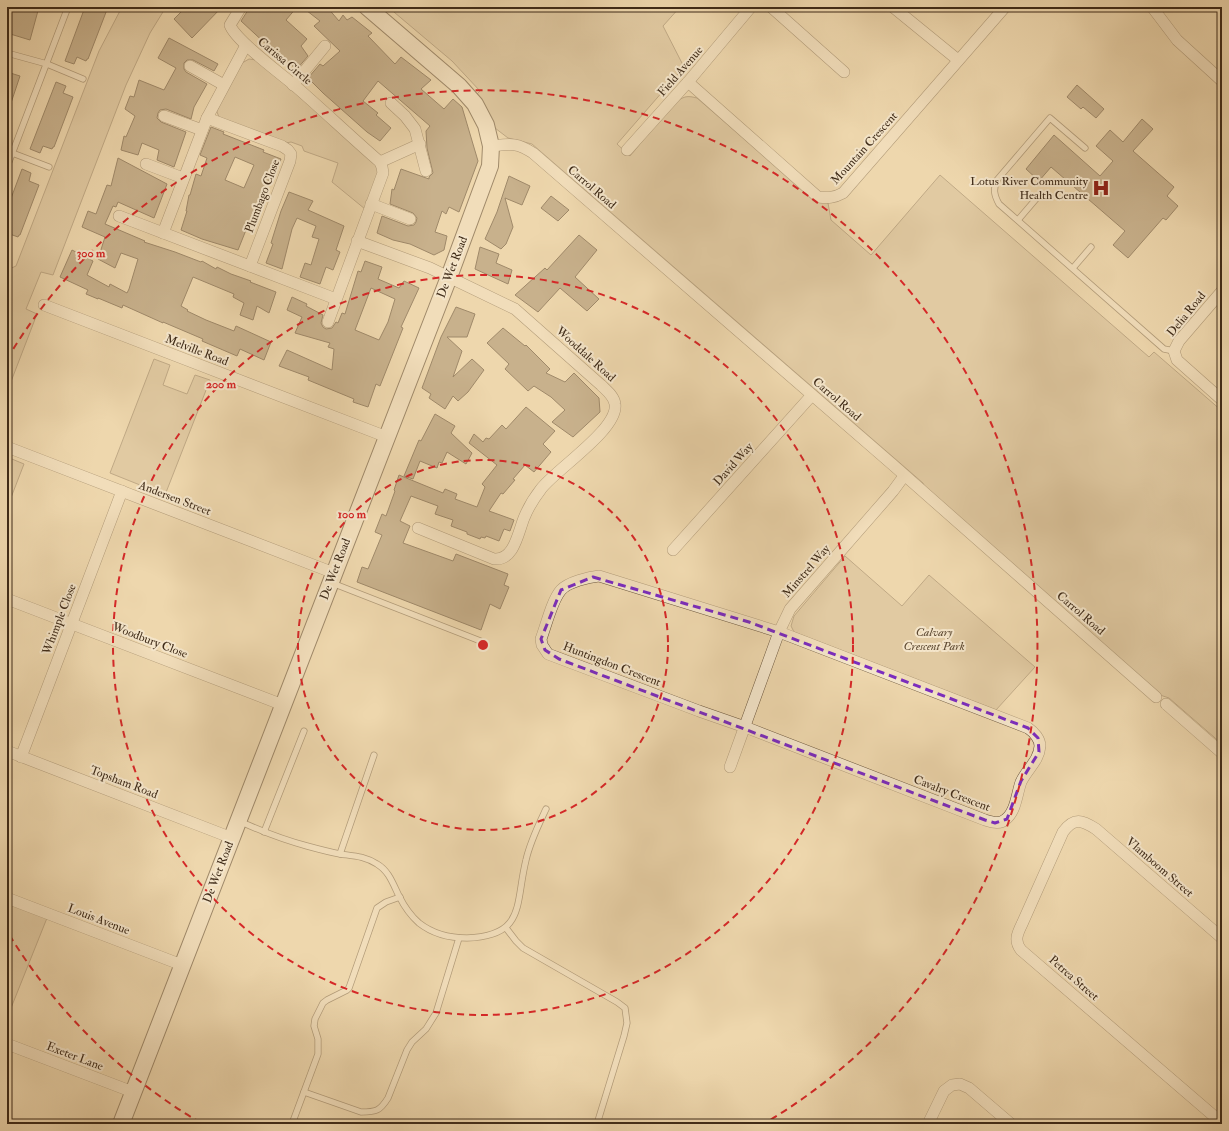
<svg xmlns="http://www.w3.org/2000/svg" width="1229" height="1131" font-family="'IM FELL Double Pica',serif">
	<style>
		.green { fill: #d0ba94; stroke: #887256 }
		.building { fill: #9a8465; stroke: #3f2b18; fill-rule: evenodd }
		.lines { fill: none; stroke-linecap: round; stroke-linejoin: round }
		.lane-casing { stroke: #6b563d; stroke-width: 7 }
		.street-casing { stroke: #6b563d; stroke-width: 12 }
		.secondary-casing { stroke: #3f2b18; stroke-width: 18 }
		.lane { stroke: #f4e5ca; stroke-width: 5.5 }
		.street { stroke: #f4e5ca; stroke-width: 11 }
		.secondary { stroke: #f4e5ca; stroke-width: 16 }
		.marked { fill: none; stroke: #7b2cbf; stroke-width: 3; stroke-dasharray: 8 5; stroke-linejoin: round }
		.ring { fill: none; stroke: #d62828; stroke-width: 2; stroke-dasharray: 7 5 }
		.labels { text-anchor: middle; stroke-width: 4; stroke-linejoin: round; paint-order: stroke }
		.street-label { font-size: 12px; fill: #3f2b18; stroke: #f4e5ca }
		.poi-label { font-size: 12px; fill: #3f2b18; stroke: #f4e5ca; text-anchor: end }
		.park-label { font-size: 12px; font-style: italic; fill: #5c4831; stroke: #f4e5ca }
		.centre { fill: #d62828; stroke: #f4e5ca; stroke-width: 2 }
		.ring-label { font-size: 12px; text-anchor: middle; font-weight: bold; fill: #d62828; stroke: #f4e5ca; stroke-width: 4; stroke-linejoin: round; paint-order: stroke }
	</style>
	<rect width="100%" height="100%" fill="#eed7ad"/>
	<filter id="stains"><feTurbulence type="fractalNoise" baseFrequency=".005" numOctaves="4"/><feColorMatrix values="0 0 0 0 .2 0 0 0 0 .09 0 0 0 0 .02 0 0 0 .5 -.17"/></filter>
	<radialGradient id="worn" r=".72"><stop offset=".6" stop-color="#630" stop-opacity="0"/><stop offset="1" stop-color="#630" stop-opacity=".3"/></radialGradient>
	<g class="green">
		<path d="M122,7H166L150,33L126,85L53,275L41,272L26,309L37,314L7,392V270L16,266L99,51Z"/>
		<path d="M388,7H680L663,26L684,67L617,144L630,156C642,143 670,101 685,97C689,96 693,97 697,98L810,196L828,203L831,220L871,255L940,175L1149,357L1154,352L1222,411V744L1169,698L1160,695L927,492L923,483L532,144L508,138L495,128L477,94L480,91L452,61Z"/>
		<path d="M249,59L257,60L376,163L378,173L365,209L332,182L338,163L304,151L302,146L291,142L286,143L219,117L217,112V110L242,63Z"/>
		<path d="M154,359L170,365L163,385L187,394L195,375L210,380L165,495L110,473Z"/>
		<path d="M7,457L24,464L7,508Z"/>
		<path d="M845,556L902,606L929,575L1035,667L996,710L794,632L791,626L794,616Z"/>
		<path d="M7,903L47,918L7,1018Z"/>
	</g>
	<g class="building">
		<path d="M7,7H39L30,40L7,33Z"/>
		<path d="M85,7H108L88,59H87L86,61L77,57L74,64L65,61Z"/>
		<path d="M186,7H222L192,38L174,19Z"/>
		<path d="M250,7H297L286,20L307,39L301,46L308,56L297,69L282,59L241,21Z"/>
		<path d="M302,7H327L339,21L343,15L347,20L352,17L372,33L368,36L395,64L401,57L431,80L421,89L444,109L453,99L462,107L478,161L459,212L449,207L446,214L442,211L435,232L447,236L444,250L434,255L410,244L393,240L377,233L382,216L408,226L414,225L416,222L417,218L413,213L390,204L392,189L394,190L401,169L429,179V177L433,173L427,148L426,131L430,126L378,81L363,101L378,113L376,115L391,128L380,141L367,132L323,93L308,78L320,64L323,66L340,51L314,26L320,21Z"/>
		<path d="M169,38L218,64L214,71L193,60H187L184,63V69L186,72L207,84L194,107L191,119L166,109L160,110L158,113L157,118L161,122L186,132L174,167L157,160L159,150L142,143L138,155L121,150L124,136L126,137L135,116L125,109L130,96L134,97L139,80L164,90L176,68L158,58Z"/>
		<path d="M7,72L20,76L9,109H7Z"/>
		<path d="M56,82L66,86L63,93L73,97L54,147H53L52,149L43,146L40,153L30,149Z"/>
		<path d="M1077,85L1104,109L1096,118L1083,107L1081,109L1067,97Z"/>
		<path d="M1142,119L1153,129L1133,151L1174,187L1167,196L1178,206L1166,220L1163,218L1128,258L1113,245L1125,231L1051,167L1039,181L1026,169L1054,135L1100,176L1113,161L1096,146L1110,130L1123,142Z"/>
		<path d="M211,127L224,132L223,134L264,150L263,152L281,159L274,176L271,174L248,231L246,230L238,250L202,239L181,230L187,211H186L189,195H190L196,174L201,176L207,158L200,155ZM235,157L254,165L244,188L225,180Z"/>
		<path d="M118,158L167,184L154,218L118,202L116,207L113,206L105,224L145,241L144,242L175,252L201,262L202,261L216,269L217,267L231,274L251,281L250,282L276,292L269,313L257,306L253,320L240,315L244,303L233,297L234,294L193,277L181,306L188,310L187,311L206,320L234,331L236,326L271,342L264,360L240,349L237,356L202,341L203,339L163,322V323L123,305L122,308L98,298V299L86,294L88,290L60,277L72,250L93,261L87,275L109,287L110,284L127,293L129,289L138,259L121,253L115,268L98,259L105,237L82,227L88,211L96,214L107,185L111,186Z"/>
		<path d="M22,169L31,173L29,181L39,185L20,235H19L18,237L7,233V209Z"/>
		<path d="M509,176L530,186L522,205L505,198L513,227L506,244L501,249L485,239L497,212Z"/>
		<path d="M289,192L313,201L308,210L344,226L336,250L340,252L333,270L326,267L320,284L300,277L305,263L311,265L319,239L312,237L316,226L297,218L292,229L282,269L266,263L273,244L271,243L281,211Z"/>
		<path d="M551,196L569,210L558,221L541,208Z"/>
		<path d="M579,235L597,250L575,277L599,299L587,311L560,288L538,312L515,295L545,268L547,270Z"/>
		<path d="M480,247L499,254L496,263L512,270L508,284L475,269Z"/>
		<path d="M365,261L382,267L378,279L399,288L404,281L419,288L401,327L403,328L380,386L376,384L368,407L353,402L354,399L308,380L309,377L279,366L287,350L332,370L334,349L328,347L330,343L295,333L302,317L287,310L292,297L307,304L306,306L323,315L321,323L323,327L326,329L332,328L336,322L338,323L342,313L345,314L358,271L361,272ZM371,288L395,299L388,322L379,340L355,330Z"/>
		<path d="M456,307L475,314L467,337H447L462,351L453,377L472,359L484,370L468,392L458,401L453,396L445,409L429,398L431,394L422,388L441,337Z"/>
		<path d="M503,328L525,346L526,345L550,369L546,373L565,382L574,373L599,398L600,412L573,437L552,422L565,410L551,397L534,386L528,391L505,369L509,364L487,343Z"/>
		<path d="M526,407L555,431L543,444L551,452L534,472L525,465L513,479L515,480L503,494L501,493L489,511L514,520L510,531L504,529L499,541L486,536L485,538L481,537L480,539L467,534V532L451,526L453,520L435,514L438,506L411,496L400,521L410,526L403,543L453,561L456,554L508,574L504,585L509,587L500,609L490,604L481,630L357,582L362,567L368,569L382,535L375,532L382,514L386,516L395,491L394,490L399,475L443,493L445,489L457,494L455,499L477,507L485,487L482,484L497,465L469,443L474,434L483,442L486,438L489,439L502,425L506,429Z"/>
		<path d="M435,414L455,426L451,433L472,453L466,464L447,452L442,463L439,462L437,468L420,461L413,479L404,476L419,440L421,441Z"/>
	</g>
	<g class="lines">
		<g class="lane-casing">
			<g id="lane">
				<path d="M7,53L47,64L83,79"/>
				<path d="M1085,148L1050,118L997,180C993,189 994,195 999,204L1164,349L1174,351"/>
				<path d="M7,151L49,167"/>
				<path d="M7,167L68,7"/>
				<path d="M1018,220L1036,199"/>
				<path d="M1073,268L1091,247"/>
				<path d="M332,583L483,642"/>
				<path d="M239,821C261,831 284,840 307,846C318,849 329,852 340,854C354,856 364,856 377,864C389,871 393,884 399,896C404,906 411,916 419,923C433,934 450,938 467,938C526,936 515,904 526,860C530,842 538,826 546,809"/>
				<path d="M264,832L304,731"/>
				<path d="M340,854L374,755"/>
				<path d="M506,928L516,941L523,948L617,1002L625,1008L627,1023L624,1036L597,1124"/>
				<path d="M304,1092L361,1112C376,1112 380,1111 388,1098L407,1050L412,1042L426,1029L436,1013L459,938"/>
				<path d="M292,1124L318,1054V1039L314,1026L315,1019L323,1003L327,1000L347,990L349,988L377,908L386,902L400,897"/>
			</g>
		</g>
		<g class="street-casing">
			<g id="street">
				<path d="M241,7L230,25C235,40 280,73 294,85C323,110 351,137 380,162L382,167L383,173L328,322"/>
				<path d="M771,7L844,72"/>
				<path d="M893,7L958,60"/>
				<path d="M1152,7L1177,40L1222,81"/>
				<path d="M190,66L224,85"/>
				<path d="M688,82L818,197C828,198 834,198 843,193L1005,7"/>
				<path d="M293,85L325,46"/>
				<path d="M391,103L405,116L415,129L426,171"/>
				<path d="M164,116L202,130"/>
				<path d="M207,118L282,146L288,150L291,154L290,161L250,266"/>
				<path d="M491,146C510,144 516,142 533,153L893,465L1156,697"/>
				<path d="M627,150L688,82L751,7"/>
				<path d="M380,162L420,144"/>
				<path d="M146,164L183,178"/>
				<path d="M371,204L410,219"/>
				<path d="M119,216L336,299"/>
				<path d="M163,233L207,118L246,45"/>
				<path d="M357,241L430,268L515,309L601,385C606,390 614,396 615,404C619,429 555,470 541,489C534,498 528,508 524,518C518,533 514,561 494,559L418,528"/>
				<path d="M1222,291L1179,341L1174,351L1177,360L1222,400"/>
				<path d="M44,305L387,437"/>
				<path d="M7,447L334,573"/>
				<path d="M673,550L812,395"/>
				<path d="M599,576L779,632L1028,728C1034,732 1040,739 1040,746C1039,761 1027,769 1021,782C1017,793 1016,811 1006,819C1000,825 992,822 985,820L745,727L699,711L548,654L542,645L541,639C546,626 552,600 561,590C568,582 589,577 599,576Z"/>
				<path d="M7,599L283,705"/>
				<path d="M1166,704L1222,753"/>
				<path d="M7,751L232,838"/>
				<path d="M21,757L122,491"/>
				<path d="M730,767L779,632L790,609L893,491L904,476"/>
				<path d="M7,898L182,965"/>
				<path d="M1222,938L1096,829C1082,820 1074,817 1063,832L1022,924C1017,934 1014,941 1021,950L1222,1123"/>
				<path d="M7,1044L133,1092"/>
				<path d="M928,1124L944,1091L952,1085L960,1084L969,1088L1011,1124"/>
			</g>
		</g>
		<g class="secondary-casing">
			<path id="secondary" d="M121,1124L449,277L490,166L491,146L486,125L475,104L459,86L367,7"/>
		</g>
		<use href="#lane" class="lane"/>
		<use href="#street" class="street"/>
		<use href="#secondary" class="secondary"/>
	</g>
	<path d="M0 0H1229V1131H0ZM593,577L749,622L1028,728L1038,738L1039,752L1021,781L1007,819L995,823L985,820L559,659L545,650L541,639L561,590Z" fill="#eed7ad" fill-opacity=".55" fill-rule="evenodd"/>
	<path class="marked" d="M593,577L749,622L1028,728L1038,738L1039,752L1021,781L1007,819L995,823L985,820L559,659L545,650L541,639L561,590Z"/>
	<g class="ring">
		<circle cx="483" cy="645" r="185"/>
		<circle cx="483" cy="645" r="370"/>
		<path d="M201 1123A555 555 0 0 1 7 931M7 359A555 555 0 1 1 765 1123"/>
	</g>
	<defs>
		<g id="hospital-bare" transform="scale(1.38)"><path d="M-5-5h3v3.5h4V-5h3V5h-3V1.5h-4V5h-3Z" fill="#8f2418" stroke="#f4e5ca" stroke-width="2.5" paint-order="stroke"/></g>
	</defs>
	<g fill-rule="evenodd">
		<use href="#hospital-bare" x="1101" y="188"/>
	</g>
	<g class="labels">
		<g class="street-label">
			<text transform="translate(285 61) rotate(40)" y="4">Carissa Circle</text>
			<text transform="translate(680 71) rotate(-49)" y="4">Field Avenue</text>
			<text transform="translate(864 148) rotate(-48)" y="4">Mountain Crescent</text>
			<text transform="translate(592 187) rotate(41)" y="4">Carrol Road</text>
			<text transform="translate(262 196) rotate(-69)" y="4">Plumbago Close</text>
			<text transform="translate(452 267) rotate(-69)" y="4">De Wet Road</text>
			<text transform="translate(1186 314) rotate(-51)" y="4">Delia Road</text>
			<text transform="translate(197 350) rotate(21)" y="4">Melville Road</text>
			<text transform="translate(586 354) rotate(42)" y="4">Wooddale Road</text>
			<text transform="translate(837 399) rotate(41)" y="4">Carrol Road</text>
			<text transform="translate(733 464) rotate(-48)" y="4">David Way</text>
			<text transform="translate(175 498) rotate(21)" y="4">Andersen Street</text>
			<text transform="translate(335 569) rotate(-69)" y="4">De Wet Road</text>
			<text transform="translate(806 571) rotate(-49)" y="4">Minstrel Way</text>
			<text transform="translate(1081 613) rotate(41)" y="4">Carrol Road</text>
			<text transform="translate(59 619) rotate(-69)" y="4">Whimple Close</text>
			<text transform="translate(150 640) rotate(21)" y="4">Woodbury Close</text>
			<text transform="translate(612 664) rotate(21)" y="4">Huntingdon Crescent</text>
			<text transform="translate(124 782) rotate(21)" y="4">Topsham Road</text>
			<text transform="translate(952 793) rotate(21)" y="4">Cavalry Crescent</text>
			<text transform="translate(1160 867) rotate(41)" y="4">Vlamboom Street</text>
			<text transform="translate(218 872) rotate(-69)" y="4">De Wet Road</text>
			<text transform="translate(99 919) rotate(21)" y="4">Louis Avenue</text>
			<text transform="translate(1074 978) rotate(41)" y="4">Petrea Street</text>
			<text transform="translate(75 1056) rotate(21)" y="4">Exeter Lane</text>
		</g>
		<g class="poi-label">
			<text x="1088" y="185">Lotus River Community<tspan x="1088" dy="14">Health Centre</tspan></text>
		</g>
		<g class="park-label">
			<text x="934" y="636">Calvary<tspan x="934" dy="14">Crescent Park</tspan></text>
		</g>
	</g>
	<circle cx="483" cy="645" r="6" class="centre"/>
	<g class="ring-label">
		<text x="91" y="257">300 m</text>
		<text x="221" y="388">200 m</text>
		<text x="352" y="518">100 m</text>
	</g>
	<rect width="1229" height="1131" fill="none" stroke="#eed7ad" stroke-width="24"/>
	<rect x="8" y="8" width="1213" height="1115" fill="none" stroke="#3f2b18" stroke-width="2"/>
	<rect x="12" y="12" width="1205" height="1107" fill="none" stroke="#3f2b18"/>
	<rect width="100%" height="100%" filter="url(#stains)"/>
	<rect width="100%" height="100%" fill="url(#worn)"/>
</svg>
